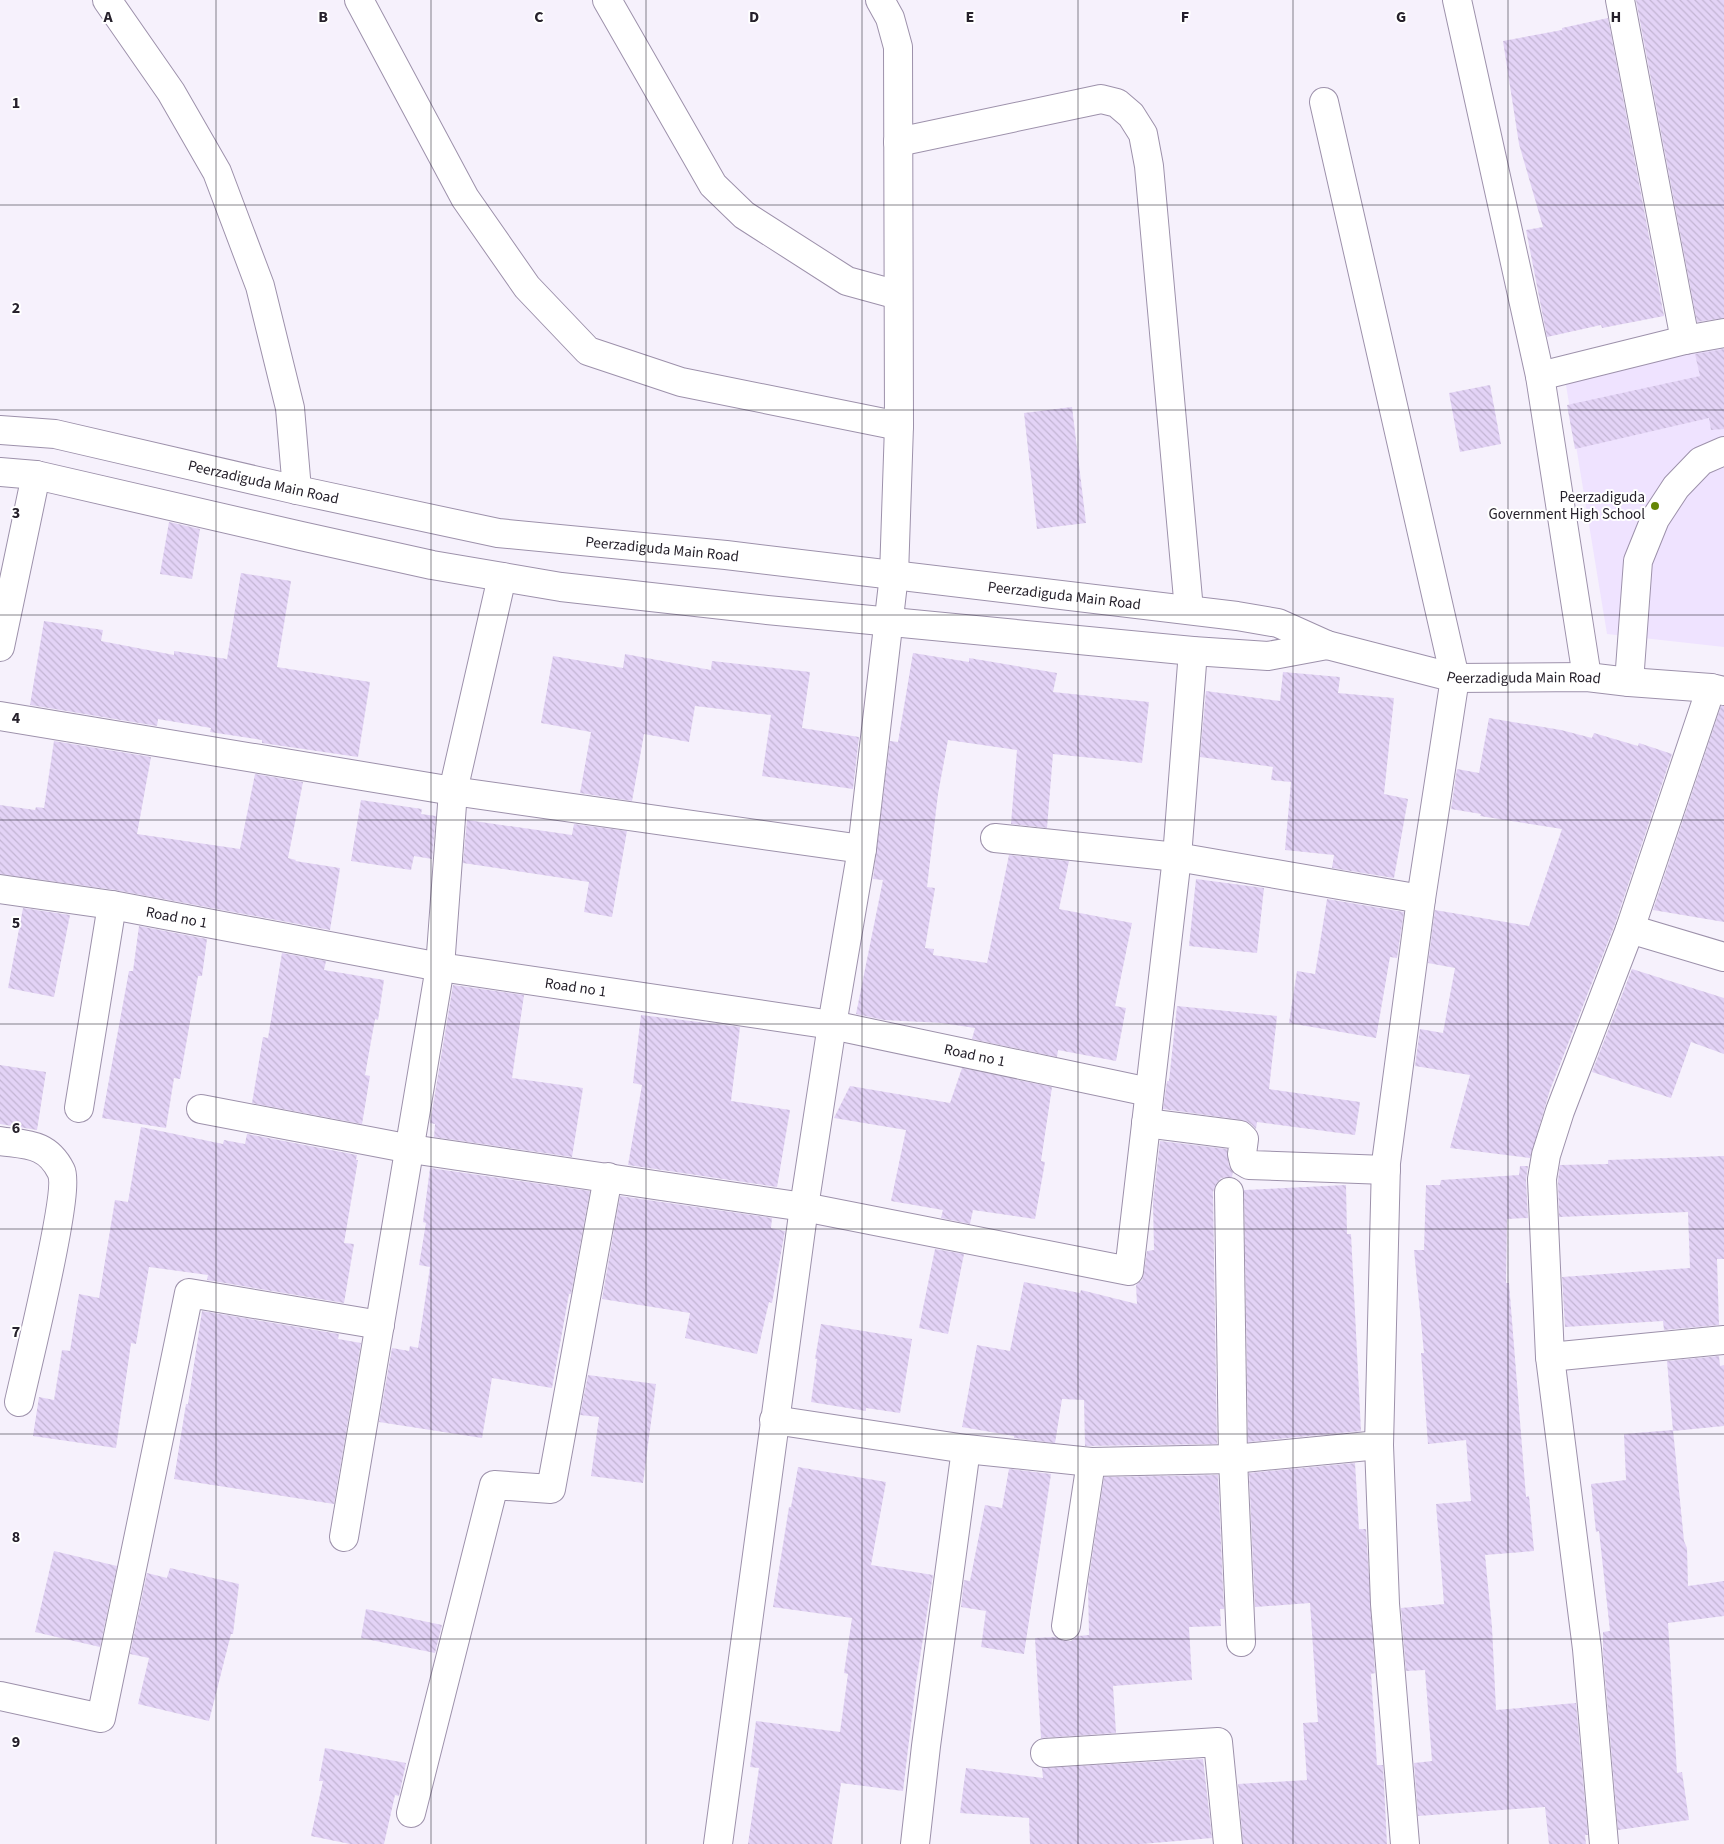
<svg xmlns="http://www.w3.org/2000/svg" width="1724" height="1844" font-family="'Source Sans 3',sans-serif">
	<style>
		.built { fill: #efe3ff }
		.building { fill: url(#building-back-hatch) }
		.lines { fill: none; stroke-linecap: round; stroke-linejoin: round }
		.minor-casing { stroke: #9d91ab; stroke-width: 30 }
		.minor { stroke: #fff; stroke-width: 28 }
		.grid { fill: none; stroke: #26212b; stroke-width: 1; stroke-opacity: 0.55 }
		.poi-dot { fill: #648605; stroke: #fff; stroke-width: 2 }
		.labels { text-anchor: middle; stroke-width: 4; stroke-linejoin: round; paint-order: stroke }
		.street-label { font-size: 15px; fill: #26212b; stroke: #fff }
		.poi-label { font-size: 15px; fill: #26212b; stroke: #fff; text-anchor: end }
		.grid-label { font-size: 16px; text-anchor: middle; font-weight: bold; fill: #26212b; stroke: #fff; stroke-width: 4; stroke-linejoin: round; paint-order: stroke }
	</style>
	<defs>
		<pattern id="building-back-hatch" width="6" height="6" patternUnits="userSpaceOnUse" patternTransform="scale(1.25)"><rect width="6" height="6" fill="#e3d3f6"/><path d="M-1 5l2 2M0 0l6 6M5-1l2 2" fill="none" stroke="#c3b5d3"/></pattern>
	</defs>
	<rect width="100%" height="100%" fill="#f6f1fc"/>
	<path class="built" d="M1724,347V647L1607,634L1565,379Z"/>
	<g class="building">
		<path d="M1636,0H1724V318L1697,322Z"/>
		<path d="M1608,18L1664,316L1602,328L1601,325L1547,337L1526,230L1543,227L1519,144L1503,41L1562,30V28Z"/>
		<path d="M1724,349V429L1711,430L1709,418L1575,449L1567,405L1700,376L1695,354Z"/>
		<path d="M1490,385L1501,444L1460,452L1449,393Z"/>
		<path d="M1072,407L1086,523L1037,529L1024,413Z"/>
		<path d="M169,522L200,529L192,579L160,574Z"/>
		<path d="M241,573L291,581L277,667L370,682L358,757L262,743V740L210,732L211,728L158,719L157,726L30,705L44,621L103,630L101,641L174,655V651L227,659Z"/>
		<path d="M913,653L969,662V658L1057,673L1053,692L1149,702L1142,763L1053,754L1047,828L1011,824L1017,750L948,740L938,794L927,887L935,888L925,948L934,949L933,955L987,963L1009,855L1069,861L1059,909L1132,923L1115,1006L1126,1008L1116,1061L1058,1050L1057,1057L972,1039L975,1028L942,1023L884,1020L856,1014L883,880L873,879L890,741L898,742Z"/>
		<path d="M625,654L711,670L712,661L810,672L802,728L859,737L853,789L762,776L771,715L695,706L689,742L644,734L632,801L580,793L591,732L541,723L553,656L623,668Z"/>
		<path d="M1283,672L1340,677L1338,693L1394,698L1384,794L1408,799L1394,878L1332,868L1334,855L1285,850L1291,782L1271,780L1273,767L1200,757L1206,691L1280,701Z"/>
		<path d="M1721,706H1724V922L1653,910Z"/>
		<path d="M1489,718L1561,730L1592,738L1594,733L1638,746L1639,743L1672,754L1615,924L1550,1090L1530,1158L1450,1148L1470,1075L1415,1066L1420,1029L1443,1033L1455,968L1428,963L1435,910L1529,926L1562,829L1480,816L1481,814L1451,809L1457,769L1479,773Z"/>
		<path d="M54,741L151,757L137,834L240,849L255,774L303,782L288,858L296,860L295,861L340,868L330,930L115,890L0,874V805L35,810L36,807L44,808Z"/>
		<path d="M361,800L422,809L421,814L436,816L432,859L414,856L411,870L351,861Z"/>
		<path d="M467,820L572,835L574,824L627,831L612,917L584,912L589,882L463,863Z"/>
		<path d="M1196,879L1264,888L1257,953L1189,946Z"/>
		<path d="M1327,899L1404,912L1397,958L1390,957L1376,1038L1289,1023L1297,971L1315,974Z"/>
		<path d="M23,908L70,915L54,997L8,988Z"/>
		<path d="M139,926L207,939L202,976H198L180,1079L174,1078L166,1128L102,1118L129,971H133Z"/>
		<path d="M282,953L326,961L324,970L384,980L378,1020L375,1019L365,1075L370,1076L362,1124L252,1103L263,1037L268,1038Z"/>
		<path d="M1632,969L1724,998V1054L1691,1042L1671,1098L1592,1072Z"/>
		<path d="M453,985L524,995L512,1078L583,1088L572,1157L434,1137L435,1124L430,1123Z"/>
		<path d="M1177,1006L1277,1016L1269,1089L1360,1102L1355,1135L1257,1122L1256,1129L1251,1124L1242,1120L1163,1109L1167,1081H1169Z"/>
		<path d="M641,1015L740,1027L731,1101L790,1110L777,1187L628,1165L642,1085L633,1083Z"/>
		<path d="M0,1065L46,1072L37,1130L0,1124Z"/>
		<path d="M962,1068L1052,1087L1041,1161L1045,1162L1035,1219L973,1210L970,1224L941,1218L943,1210L891,1201L906,1130L834,1118L850,1086L950,1103Z"/>
		<path d="M141,1127L223,1144L224,1140L245,1144L247,1134L357,1155L356,1160H358L344,1243L354,1244L344,1303L207,1280L208,1275L149,1267L136,1344L131,1343L116,1448L33,1436L39,1397L54,1400L62,1350L70,1351L79,1294L99,1298L115,1200L128,1202Z"/>
		<path d="M1160,1141L1227,1149L1229,1166L1233,1171L1232,1177L1221,1178L1216,1184L1213,1192L1217,1444L1085,1446L1084,1400L1062,1399L1055,1443L1014,1438V1436L962,1427L977,1345L1010,1351L1024,1282L1080,1293L1081,1290L1137,1304L1136,1285L1142,1280L1144,1273L1147,1251L1154,1250L1153,1202Z"/>
		<path d="M1724,1156V1259H1717L1719,1325L1664,1330L1663,1321L1565,1327L1562,1277L1690,1268L1688,1212L1559,1217L1558,1180L1560,1165L1608,1164V1160Z"/>
		<path d="M1520,1166H1528L1526,1180L1528,1218L1507,1219L1506,1283H1509L1526,1497L1529,1496L1534,1551L1485,1555L1492,1627L1496,1710L1576,1703L1588,1835H1585L1586,1844H1549L1545,1807L1418,1816L1414,1763L1432,1761L1425,1670L1406,1671L1401,1608L1444,1604L1436,1504L1471,1501L1466,1440L1428,1444L1421,1353H1424L1414,1250H1424L1426,1185H1440L1441,1180L1519,1175Z"/>
		<path d="M430,1168L590,1191L571,1294H569L552,1388L492,1378L482,1438L379,1422L392,1348L409,1351L410,1346L418,1348L430,1267L419,1265L426,1223L423,1222Z"/>
		<path d="M1346,1185L1347,1234H1351L1361,1431L1248,1442L1244,1190Z"/>
		<path d="M620,1196L772,1218L771,1228L785,1231L772,1303L769,1302L757,1354L685,1338L690,1313L602,1299Z"/>
		<path d="M935,1249L964,1254L948,1334L919,1328Z"/>
		<path d="M202,1311L339,1334L338,1339L361,1343L334,1504L174,1479L186,1404H188Z"/>
		<path d="M821,1324L912,1339L900,1413L866,1408V1411L811,1402L817,1359H815Z"/>
		<path d="M1719,1356L1720,1366L1724,1365V1426L1673,1431L1667,1361Z"/>
		<path d="M588,1375L656,1384L643,1483L591,1476L599,1417L580,1415Z"/>
		<path d="M1673,1430L1684,1541L1687,1548L1688,1586L1724,1581V1616L1668,1623L1677,1773L1682,1772L1689,1820L1618,1830L1603,1653V1632L1610,1631L1599,1531L1596,1532L1591,1484L1626,1480L1624,1434Z"/>
		<path d="M1355,1463L1359,1529H1366L1375,1673L1371,1674L1377,1765H1383L1387,1844H1243L1238,1784L1307,1780L1303,1723L1318,1722L1310,1603L1255,1607L1249,1473Z"/>
		<path d="M798,1467L886,1482L871,1565L933,1575L916,1683L903,1791L841,1783L832,1844H748L759,1768L750,1767L756,1721L840,1732L848,1674L844,1673L852,1618L773,1607L789,1507H791Z"/>
		<path d="M1009,1469L1051,1474L1024,1654L981,1647L986,1611L961,1607L964,1580L970,1581L985,1505L1002,1508Z"/>
		<path d="M1218,1475L1224,1609H1220L1221,1626L1189,1627L1192,1680L1113,1686L1116,1733L1041,1738L1035,1638L1055,1637L1064,1641H1071L1078,1636L1089,1635L1088,1585L1104,1477Z"/>
		<path d="M54,1551L117,1566L100,1647L35,1632Z"/>
		<path d="M170,1568L239,1584L233,1634H231L209,1721L138,1704L149,1658L130,1654L147,1573L167,1578Z"/>
		<path d="M366,1609L442,1625L435,1653L361,1638Z"/>
		<path d="M325,1748L406,1763L399,1796L395,1795L384,1844H350L311,1836L323,1781H319Z"/>
		<path d="M1203,1759L1212,1838L1142,1844H1030L1029,1818L960,1813L966,1768L1043,1778L1042,1768Z"/>
	</g>
	<g class="lines">
		<g class="minor-casing">
			<g id="minor">
				<path d="M107,0L171,92L217,172L260,286L290,408L297,490"/>
				<path d="M359,0L465,198L527,287L588,351L681,382L899,426"/>
				<path d="M607,0L713,185L744,215L847,281L898,295"/>
				<path d="M1457,0L1540,376L1587,677"/>
				<path d="M1620,0L1685,340"/>
				<path d="M1324,102L1455,678L1421,899L1386,1163L1379,1445L1385,1604L1405,1844"/>
				<path d="M898,142L1101,99L1117,103L1131,115L1143,134L1149,166L1189,610"/>
				<path d="M1540,376L1685,340L1724,333"/>
				<path id="s1" d="M0,430L55,434L297,490L498,533L726,555L1237,616L1278,623L1327,645L1268,656L1193,651L767,610L561,587L432,565L301,536L36,475L0,472"/>
				<path id="s2" d="M1327,645L1455,678L1587,677L1629,682L1711,688L1724,691"/>
				<path d="M0,647L36,475"/>
				<path d="M1629,682L1638,561L1655,519L1676,487L1701,461L1724,451"/>
				<path d="M0,716L453,791L862,849"/>
				<path d="M995,838L1177,857L1421,899"/>
				<path id="s3" d="M0,889L112,905L440,967L832,1025L1149,1092"/>
				<path d="M1630,929L1724,957"/>
				<path d="M79,1108L112,905"/>
				<path d="M201,1109L411,1149L804,1207L1129,1271L1177,857L1193,651"/>
				<path d="M1146,1123L1240,1135L1244,1139L1242,1154L1244,1162L1249,1165L1386,1170"/>
				<path d="M0,1141C27,1145 47,1143 61,1171C71,1190 26,1370 19,1402"/>
				<path d="M1229,1192L1233,1459L1241,1642"/>
				<path d="M1550,1357L1724,1340"/>
				<path d="M774,1420L966,1449L1091,1462L1233,1459L1379,1445"/>
				<path d="M344,1537L440,967L453,791L502,577"/>
				<path d="M1066,1626L1091,1462"/>
				<path d="M0,1696L101,1718L189,1293L380,1325"/>
				<path d="M1045,1753L1218,1742L1228,1844"/>
				<path d="M411,1813L494,1485L551,1489L608,1177"/>
				<path d="M718,1844L804,1207L832,1025L862,849L894,575L899,426L898,47L890,18L880,0"/>
				<path d="M915,1844L926,1746L966,1449"/>
				<path d="M1604,1844L1587,1649L1550,1357L1542,1179L1546,1155L1560,1111L1630,929L1711,688"/>
			</g>
		</g>
		<use href="#minor" class="minor"/>
	</g>
	<path class="grid" d="M216,0V1844M431,0V1844M646,0V1844M862,0V1844M1078,0V1844M1293,0V1844M1508,0V1844M0,205H1724M0,410H1724M0,615H1724M0,820H1724M0,1024H1724M0,1229H1724M0,1434H1724M0,1639H1724"/>
	<circle class="poi-dot" cx="1655" cy="506" r="5"/>
	<g class="labels">
		<g class="street-label">
			<text dy="5" stroke="none"><textPath href="#s1" startOffset="269">Peerzadiguda Main Road</textPath></text>
			<text dy="5" stroke="none"><textPath href="#s1" startOffset="674">Peerzadiguda Main Road</textPath></text>
			<text dy="5" stroke="none"><textPath href="#s1" startOffset="1079">Peerzadiguda Main Road</textPath></text>
			<text dy="5" stroke="none"><textPath href="#s2" startOffset="201">Peerzadiguda Main Road</textPath></text>
			<text dy="5" stroke="none"><textPath href="#s3" startOffset="179">Road no 1</textPath></text>
			<text dy="5" stroke="none"><textPath href="#s3" startOffset="584">Road no 1</textPath></text>
			<text dy="5" stroke="none"><textPath href="#s3" startOffset="989">Road no 1</textPath></text>
		</g>
		<g class="poi-label">
			<text x="1645" y="502">Peerzadiguda<tspan x="1645" dy="17">Government High School</tspan></text>
		</g>
	</g>
	<g class="grid-label">
		<text x="108" y="22">A</text>
		<text x="323" y="22">B</text>
		<text x="539" y="22">C</text>
		<text x="754" y="22">D</text>
		<text x="970" y="22">E</text>
		<text x="1185" y="22">F</text>
		<text x="1401" y="22">G</text>
		<text x="1616" y="22">H</text>
		<text x="16" y="108">1</text>
		<text x="16" y="313">2</text>
		<text x="16" y="518">3</text>
		<text x="16" y="723">4</text>
		<text x="16" y="928">5</text>
		<text x="16" y="1133">6</text>
		<text x="16" y="1337">7</text>
		<text x="16" y="1542">8</text>
		<text x="16" y="1747">9</text>
	</g>
</svg>
